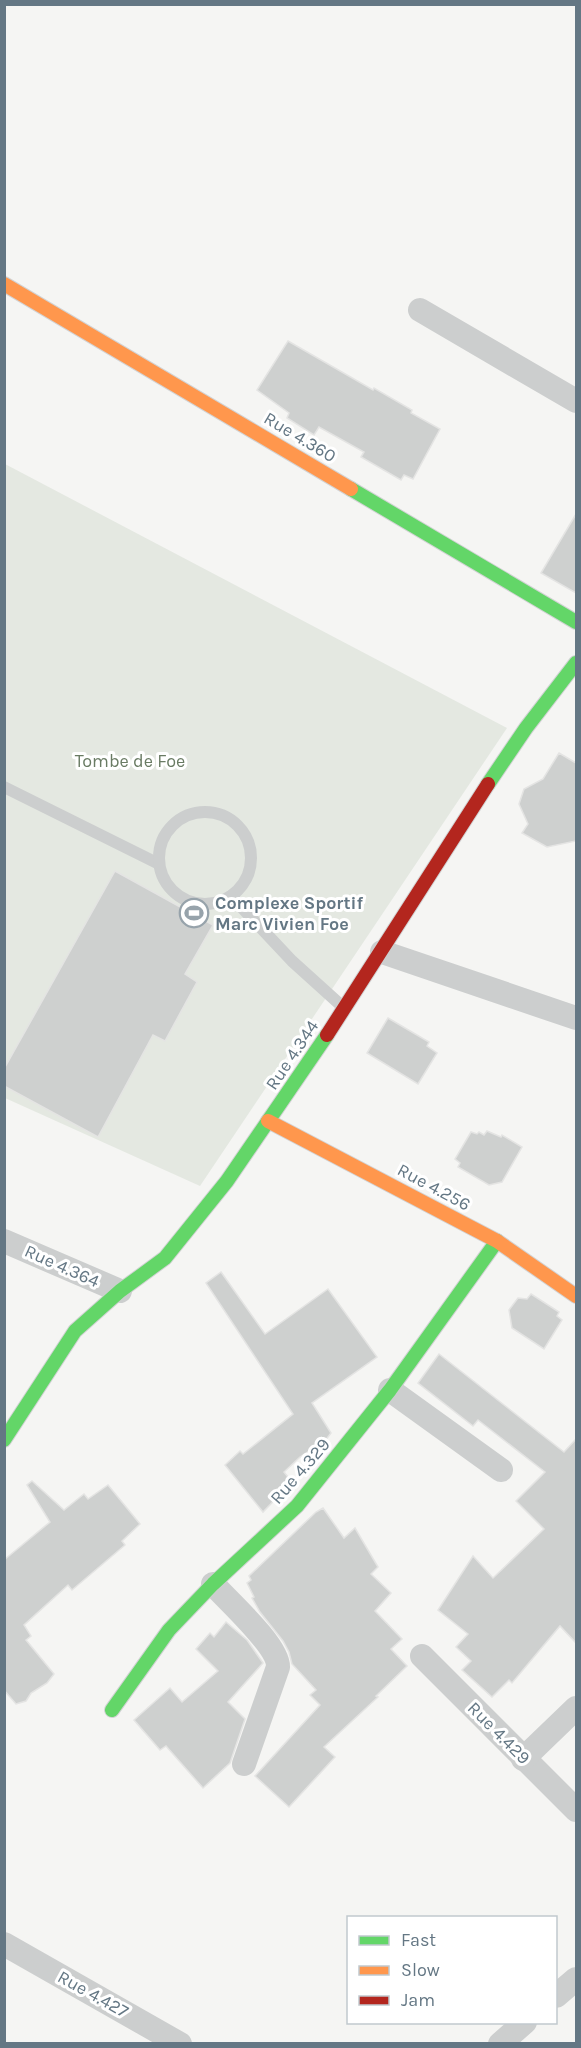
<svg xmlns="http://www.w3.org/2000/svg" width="581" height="2048" font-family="Karla,sans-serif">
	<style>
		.green { fill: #e4e8e1 }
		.building { fill: #ced0cf; stroke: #e4e4e3; stroke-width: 1.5 }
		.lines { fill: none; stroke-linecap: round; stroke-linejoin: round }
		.fast-casing { stroke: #d2d3d4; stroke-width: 16 }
		.slow-casing { stroke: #d2d3d4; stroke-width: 16 }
		.jam-casing { stroke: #d2d3d4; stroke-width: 16 }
		.lane { stroke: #cccece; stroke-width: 12 }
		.street { stroke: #cccece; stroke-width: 24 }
		.fast { stroke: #63d668; stroke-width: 14 }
		.slow { stroke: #ff974d; stroke-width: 14 }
		.jam { stroke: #b3261e; stroke-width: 14 }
		.labels { text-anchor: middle; stroke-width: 6; stroke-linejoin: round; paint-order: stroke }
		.street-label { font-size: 18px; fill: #647784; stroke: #fff }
		.park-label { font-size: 18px; fill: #697b63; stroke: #fff }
		.poi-label { font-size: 18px; font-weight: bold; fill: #647784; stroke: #fff; text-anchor: start }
	</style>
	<rect width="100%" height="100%" fill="#f5f5f3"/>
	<path class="green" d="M5,464L507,728L200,1186L5,1098Z"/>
	<g class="building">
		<path d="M288,341L373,390L374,388L412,410L411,413L440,429L413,479L404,475L401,480L361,457L364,452L319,427L314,435L287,418L289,413L257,390Z"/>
		<path d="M576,514V593L541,573Z"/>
		<path d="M559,753L576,763V841L547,847L522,833L528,824L519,804L524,789L543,779Z"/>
		<path d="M115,871L213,925L185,974L197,982L165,1041L153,1035L98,1137L4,1086V1069Z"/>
		<path d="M388,1018L429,1042L427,1046L437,1053L418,1084L367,1053Z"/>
		<path d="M487,1131L501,1137L502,1135L522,1147L502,1182L489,1185L458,1167L460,1163L455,1159L471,1132L477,1134L479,1132L484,1135Z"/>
		<path d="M221,1272L265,1334L328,1289L377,1357L312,1403L331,1433L325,1441L300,1457L284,1472L292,1482L263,1512L225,1465L240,1451L243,1454L293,1414L206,1283Z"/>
		<path d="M531,1294L559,1312L557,1316L562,1320L544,1349L512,1328L509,1310L518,1298L527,1299Z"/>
		<path d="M439,1354L564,1452L576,1439V1643L560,1626L512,1683L509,1680L492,1697L462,1670L471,1661L456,1647L468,1634L438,1610L473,1556L493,1578L544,1529L516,1501L545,1472L478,1420L473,1426L418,1383Z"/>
		<path d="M32,1481L64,1510L84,1494L88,1499L108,1485L140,1524L122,1541L125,1545L72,1590L68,1585L24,1625L31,1636L26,1640L54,1674L47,1683L31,1693L26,1701L16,1704L4,1690V1560L50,1522L27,1485Z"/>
		<path d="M323,1508L344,1538L355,1528L378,1567L371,1574L391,1593L375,1611L402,1639L391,1649L407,1666L376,1696L378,1697L324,1747L335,1757L289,1807L255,1776L320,1705L310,1695L316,1690L292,1664L289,1652L283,1641L260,1612L252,1598L254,1597L247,1583L251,1580L249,1576L316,1512Z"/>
		<path d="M226,1622L247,1640L263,1663L228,1702L245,1719L230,1763L203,1788L166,1746L160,1750L134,1720L170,1688L182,1702L218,1671L196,1649L210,1633L214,1637Z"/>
	</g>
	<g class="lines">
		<g class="fast-casing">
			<g id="fast">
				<path d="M351,489L576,622"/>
				<path d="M488,784L526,728L576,663"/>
				<path d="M4,1440L75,1331L120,1291L165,1258L227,1181L327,1035"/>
				<path d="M112,1710L169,1630L213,1584L297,1506L390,1390L497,1241"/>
			</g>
		</g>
		<g class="slow-casing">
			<g id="slow">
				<path d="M4,284L351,489"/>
				<path d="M268,1121L497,1241L576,1296"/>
			</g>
		</g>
		<g class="jam-casing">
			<path id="jam" d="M327,1035L488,784"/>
		</g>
		<g class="lane">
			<path d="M4,787L159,864"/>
			<circle cx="205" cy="858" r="46"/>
			<path d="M231,896L292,961L344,1008"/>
		</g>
		<g class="street">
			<path d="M420,310L576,401"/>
			<path d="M382,952L576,1018"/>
			<path d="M4,1241L120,1291"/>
			<path d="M390,1390L501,1470"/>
			<path d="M213,1584C228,1601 279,1646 278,1667L244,1764"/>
			<path d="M422,1656L576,1810"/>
			<path d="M523,1759L576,1708"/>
			<path d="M4,1944L180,2044"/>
			<path d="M556,1996L576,1979"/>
			<path d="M500,2044L525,2022"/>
		</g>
		<use href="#fast" class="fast"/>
		<use href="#slow" class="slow"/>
		<use href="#jam" class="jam"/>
	</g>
	<defs>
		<g id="stadium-ring" transform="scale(1.5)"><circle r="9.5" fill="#fff" stroke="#97a3ab" stroke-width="1.5"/><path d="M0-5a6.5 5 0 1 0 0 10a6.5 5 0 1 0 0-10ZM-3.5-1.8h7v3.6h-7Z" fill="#97a3ab"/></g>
	</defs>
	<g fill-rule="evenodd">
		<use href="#stadium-ring" x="194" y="913"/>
	</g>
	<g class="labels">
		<g class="street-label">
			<text transform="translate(300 437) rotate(31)" y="6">Rue 4.360</text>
			<text transform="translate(292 1055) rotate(-56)" y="6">Rue 4.344</text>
			<text transform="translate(434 1187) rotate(28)" y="6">Rue 4.256</text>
			<text transform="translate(62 1266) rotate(24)" y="6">Rue 4.364</text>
			<text transform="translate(300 1471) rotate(-49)" y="6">Rue 4.329</text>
			<text transform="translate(499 1733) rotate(45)" y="6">Rue 4.429</text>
			<text transform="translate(93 1994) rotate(29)" y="6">Rue 4.427</text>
		</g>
		<g class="park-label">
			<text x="130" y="767">Tombe de Foe</text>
		</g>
		<g class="poi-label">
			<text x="215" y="909">Complexe Sportif<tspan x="215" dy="21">Marc Vivien Foe</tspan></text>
		</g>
	</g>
	<rect width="581" height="2048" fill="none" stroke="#647784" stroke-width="12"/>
	<rect x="347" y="1916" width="210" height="108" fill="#ffffff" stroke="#c1c9ce" stroke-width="1.5"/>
	<rect x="359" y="1936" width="30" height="9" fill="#63d668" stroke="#c1c9ce" stroke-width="1.5"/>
	<text x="401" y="1946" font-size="18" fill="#647784">Fast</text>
	<rect x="359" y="1966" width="30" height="9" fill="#ff974d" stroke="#c1c9ce" stroke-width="1.5"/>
	<text x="401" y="1976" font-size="18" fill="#647784">Slow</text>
	<rect x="359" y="1996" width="30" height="9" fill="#b3261e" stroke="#c1c9ce" stroke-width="1.5"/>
	<text x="401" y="2006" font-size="18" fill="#647784">Jam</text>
</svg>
